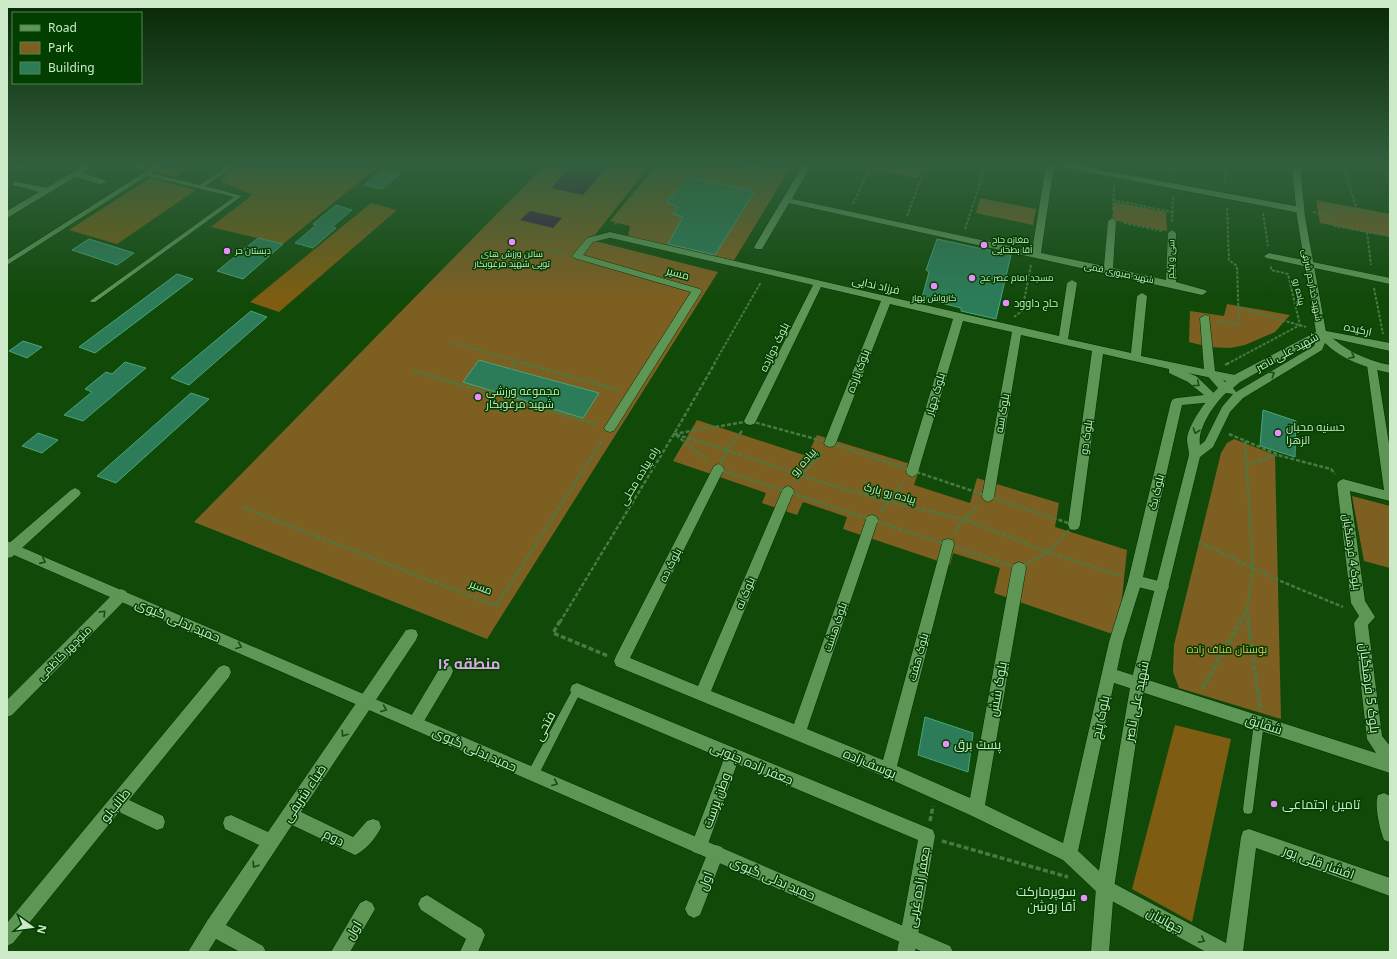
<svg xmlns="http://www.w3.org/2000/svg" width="1397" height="959" font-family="'Noto Sans',Cairo,sans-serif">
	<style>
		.green { fill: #7e5f22 }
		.forest { fill: #7e5d12 }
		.water { fill: #3f1546 }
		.building { fill: #2c7c59; stroke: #48a57b }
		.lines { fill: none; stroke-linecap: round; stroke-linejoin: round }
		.service-casing { stroke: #022d00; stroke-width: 1 }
		.pedestrian-casing { stroke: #022d00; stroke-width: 1 }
		.minor-casing { stroke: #022d00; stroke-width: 1 }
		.tertiary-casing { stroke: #022d00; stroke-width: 1 }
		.path-far2 { stroke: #4a7a43; stroke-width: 2; stroke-dasharray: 3 1.5; stroke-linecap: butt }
		.path-far1 { stroke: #4a7a43; stroke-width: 2.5; stroke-dasharray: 4 2; stroke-linecap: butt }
		.path { stroke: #4a7a43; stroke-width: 3.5; stroke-dasharray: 5 2.5; stroke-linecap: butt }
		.service { fill: #5e9656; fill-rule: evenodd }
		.pedestrian { fill: #5e9656; fill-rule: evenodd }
		.minor { fill: #5e9656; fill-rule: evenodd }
		.tertiary { fill: #5e9656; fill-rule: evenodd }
		.oneway { stroke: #145011 }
		.poi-dot { fill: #eb8dfc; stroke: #023e00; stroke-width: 1.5 }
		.labels { text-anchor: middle; stroke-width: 3; stroke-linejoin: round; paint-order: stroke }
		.far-poi-label { font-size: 9px; fill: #cceac8; stroke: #023e00; text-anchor: start }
		.far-street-label { font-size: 9px; fill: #cceac8; stroke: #023e00 }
		.street-label { font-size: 11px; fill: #cceac8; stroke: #023e00 }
		.poi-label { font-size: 11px; fill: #cceac8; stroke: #023e00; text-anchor: start }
		.park-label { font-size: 11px; fill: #eebc5e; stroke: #023e00 }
		.near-street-label { font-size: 13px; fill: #cceac8; stroke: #023e00 }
		.near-poi-label { font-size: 13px; fill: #cceac8; stroke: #023e00; text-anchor: start }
		.district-label { font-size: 15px; font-weight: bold; fill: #dca9e5; stroke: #023e00 }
	</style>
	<rect width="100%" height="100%" fill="#114909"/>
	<g class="green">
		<path d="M545,165H650L591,240L718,272L487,639L194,522Z"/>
		<path d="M657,165H792L733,262L628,237L630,226L610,221Z"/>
		<path d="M874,165L922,166L917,178L872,169Z"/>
		<path d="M980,198L1036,209L1033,225L976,213Z"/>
		<path d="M1316,200L1390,214V237L1320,223Z"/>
		<path d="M1114,202L1166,212L1167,231L1112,220Z"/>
		<path d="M1227,304L1290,315L1275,332L1245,345L1230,348L1209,347L1189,342L1190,311L1224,316Z"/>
		<path d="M697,420L807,456L817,435L920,467L914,485L970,503L977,478L1059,503L1055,527L1127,550L1118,636L994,593L1000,568L953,553L950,565L843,529L847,517L803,502L797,515L762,503L766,493L673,461Z"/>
		<path d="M1234,439L1275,455L1281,719L1179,688L1173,672L1174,645L1221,453L1227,443Z"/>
		<path d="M1352,496L1390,506V568L1364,561Z"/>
	</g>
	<g class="forest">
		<path d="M162,165H193L175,177L152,171Z"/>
		<path d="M241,165H380L283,244L211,227L252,195L219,180Z"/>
		<path d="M150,178L196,190L117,244L69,230Z"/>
		<path d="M371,203L397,210L279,312L250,302Z"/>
		<path d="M1175,725L1231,739L1192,922L1132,889Z"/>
	</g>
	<g class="water">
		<path d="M572,165H609L583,195L551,188Z"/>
		<path d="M530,211L562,218L553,228L520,220Z"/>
	</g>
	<g class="building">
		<path d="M384,169L401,173L382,189L364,185Z"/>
		<path d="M688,177L754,192L715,255L668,244L683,217L673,214L678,207L666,202Z"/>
		<path d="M336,205L352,210L332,227L336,228L313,248L295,243L316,225L313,224Z"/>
		<path d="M258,238L283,244L243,279L217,271Z"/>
		<path d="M89,239L134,253L117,265L72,250Z"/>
		<path d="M937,239L1011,255L996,319L961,311V308L922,298L929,272L926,270Z"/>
		<path d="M177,274L193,279L95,353L79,347Z"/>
		<path d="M251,311L267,317L189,385L171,378Z"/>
		<path d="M23,341L42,347L27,358L9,351Z"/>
		<path d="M479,360L511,369L599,393L583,418L463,382Z"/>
		<path d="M125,362L146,368L83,421L64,415L92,392L85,389L106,372L112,374Z"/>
		<path d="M191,393L209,399L116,483L97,476Z"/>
		<path d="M1263,410L1296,421L1295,457L1260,446Z"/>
		<path d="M38,433L58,440L42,453L22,446Z"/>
		<path d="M925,717L973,733L968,772L918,755Z"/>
	</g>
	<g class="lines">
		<g class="service-casing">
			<g id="service">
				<path d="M156,165H163L151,173L200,185L229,165H236L205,186L242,196L95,302H91L90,301L234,197L147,176L7,265V260Z"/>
				<path d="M577,685L580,687L582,690L580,693L537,778L533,779L529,778L528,774L529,770L574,687Z"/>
				<path d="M1259,717L1263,719L1264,722L1253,809L1252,813L1248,814L1244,813L1243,809L1254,722L1255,719Z"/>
			</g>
		</g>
		<g class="pedestrian-casing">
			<g id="pedestrian">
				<path d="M610,232L614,235L613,237L593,242L583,255L700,289L702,291L614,431L610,432L606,431L604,428L606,425L691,292L574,258L572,256L587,238Z"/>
				<path d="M1269,253L1308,261L1313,264L1308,267L1266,258L1264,256Z"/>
				<path d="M1135,575L1167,583L1169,587L1167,591L1162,593L1130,585L1128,581L1130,577Z"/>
			</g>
		</g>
		<g class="minor-casing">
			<g id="minor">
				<path d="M20,165H29L22,169L18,167Z"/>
				<path d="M132,165H147L149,167L145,169L133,167Z"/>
				<path d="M803,165H811L792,199L1032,251L1046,165H1054L1041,253L1104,266L1108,221L1112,218L1116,221L1113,268L1166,280L1168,233L1172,230L1176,233V282L1205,290L1207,292L1202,295L789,203L762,249H756L754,247Z"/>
				<path d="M1057,165H1074L1300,207L1304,210L1300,213L1061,167Z"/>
				<path d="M73,172H79L105,180L106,182L102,184H99L73,176L72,174Z"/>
				<path d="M14,182H17L47,188L51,191L47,194L17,186H14L13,184Z"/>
				<path d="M610,232L1059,336L1067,283L1072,280L1077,283L1068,339L1131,353L1137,296L1142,293L1147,296L1141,356L1204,369L1200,318L1205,315L1209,316L1215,371L1240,376L1241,379L1240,382L1236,383L1188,373L1196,376L1219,398L1218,401L1214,402L1182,405L1142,581L1123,642L1117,670L1376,753L1367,739L1354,623L1359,616L1351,603L1337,484L1339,481L1343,479L1384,490L1367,365L1368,362H1376L1390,450V501L1350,491L1365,601L1375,617L1368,625L1382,736L1390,746V773L1114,683L1078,851L1111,882L1226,943L1241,837L1243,831L1249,829L1390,878V896L1256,848L1243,952H1206L1099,894L1063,860L970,815L883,776L616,666L614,661L616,656L714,466L718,464L722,466L724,469L630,658L698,686L782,491L784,488L788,486L792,488L794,491L711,691L794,724L866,520L868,516L872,515L876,516L878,520L807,729L883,760L942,544L943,540L948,539L953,540L954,544L897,766L970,798L1012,568L1014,564L1019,562L1024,564L1026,568L985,805L1063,843L1109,642L1128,581L1171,402L1173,399L1177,398L1204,395L1188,382L1169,373V369L1103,354L1080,525L1078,529L1074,530L1070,529L1068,525L1092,351L1021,335L994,497L992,500L988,502L984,500L982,497L1012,332L963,321L918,472L916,475L912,477L908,475L906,472L953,319L890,304L836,443L834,446L830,447L826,446L824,443L881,301L821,287L756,421L754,424L750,425L746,424L744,421L813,285L607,237L606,235Z"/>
				<path d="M1308,261L1390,278V284L1305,266L1303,264Z"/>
				<path d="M1321,330L1390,343V351L1317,335L1316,333L1317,331Z"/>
				<path d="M75,488L79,490L81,493L79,496L12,557L7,558V545L71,490Z"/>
				<path d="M121,589L126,591L128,595L126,599L12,715L7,717V700L116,591Z"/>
				<path d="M411,629L416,630L418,635L416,640L301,812L353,837L367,821L373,819L379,821L381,827C377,837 365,851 355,855L292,825L226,925L263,946L266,952H240L216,939L208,952H188L207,921L259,845L225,829L223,823L225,817L231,815L268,832L406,630Z"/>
				<path d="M446,664L451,666L453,671L451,676L420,728L415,730L410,728L407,723L410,718L441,666Z"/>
				<path d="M224,665L229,667L231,672L229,677L129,800L163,816L165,822L163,828L157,830L119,812L13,943L7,946V923L219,667Z"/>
				<path d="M577,683L933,830L935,836L915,952H897L918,840L737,764L705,852L699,854L693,852L691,846L724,759L572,695L570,690L572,685Z"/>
				<path d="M1384,793L1390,796V842L1384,840C1380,830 1374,805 1378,795Z"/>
				<path d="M716,845L722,847L724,853L700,915L694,918L688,915L685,909L710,847Z"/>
				<path d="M427,895L482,929L485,935L478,952H460L466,939L421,910L418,904L421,898Z"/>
				<path d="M366,900L372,903L375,909L350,952H331L360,903Z"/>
			</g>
		</g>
		<g class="tertiary-casing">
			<g id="tertiary">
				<path d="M85,165H95L7,218V211Z"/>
				<path d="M1292,165H1300L1305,217L1326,332C1344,350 1365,360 1390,365V373C1367,368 1342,360 1325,343L1322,350L1243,398L1230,412L1213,447L1200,457L1145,682L1114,888L1109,952H1091L1096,888L1131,682L1189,455C1189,450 1187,444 1187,439C1188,425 1208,397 1218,388L1205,373L1206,370C1215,368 1220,377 1225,382L1232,376L1316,332L1297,217ZM1316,340L1314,346L1236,392L1233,388L1240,382ZM1226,393L1233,394L1222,407L1205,441L1200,445C1197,429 1214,404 1226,393Z"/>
				<path d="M7,541L950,946L953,952H923L7,552Z"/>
			</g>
		</g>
		<g class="path-far2">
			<path d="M1173,165V174"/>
			<path d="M1224,165L1225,184"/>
			<path d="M1343,165L1357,210"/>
			<path d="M662,169L754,190L767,170L743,165"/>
			<path d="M1113,200L1172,212"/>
			<path d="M853,204L871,165"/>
			<path d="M1113,210L1114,185"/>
			<path d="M1313,212L1332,216"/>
			<path d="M1263,213L1268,246"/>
			<path d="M907,216L926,165"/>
			<path d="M1390,216L1330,205L1335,226L1390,236"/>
			<path d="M1172,222L1173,197"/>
			<path d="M1124,223L1162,231"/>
			<path d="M615,224L665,165"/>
			<path d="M965,229L986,165"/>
			<path d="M1367,232L1371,265"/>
			<path d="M548,250L565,254"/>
			<path d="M1374,288L1383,334"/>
			<path d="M1239,308L1306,327"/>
			<path d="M1014,317L1022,311L1031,265"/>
			<path d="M1218,321L1239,325L1237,266L1229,260L1227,207"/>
			<path d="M451,342L526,364"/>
			<path d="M515,364L517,361"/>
			<path d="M714,364L761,282"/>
			<path d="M1227,364L1300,325L1288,274L1271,270V266"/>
		</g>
		<g class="path-far1">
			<path d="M523,363L618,390"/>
			<path d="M1225,365L1229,363"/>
			<path d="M511,369L516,363"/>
			<path d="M414,371L598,425"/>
			<path d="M750,421L830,443L1074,525L1048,552L1019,568L718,469L727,450L674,434Z"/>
			<path d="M742,431L727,450L802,476L889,502L964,519L1048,552L1122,576"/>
			<path d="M1229,434L1281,456L1331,469L1335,474"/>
			<path d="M676,435L708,461"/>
			<path d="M1245,441L1253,568L1247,610"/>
			<path d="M1247,465L1277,455"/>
			<path d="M796,482L822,453"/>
			<path d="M244,508L496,606L603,439"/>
			<path d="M881,511L904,482"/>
			<path d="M955,533L964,519L979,505"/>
			<path d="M1199,542L1278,580L1343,607"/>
			<path d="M560,622L674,434L715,363"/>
			<path d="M1240,622L1247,610L1249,622"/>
		</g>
		<g class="path">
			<path d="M560,621L553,633L608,656"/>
			<path d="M1248,621L1260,708"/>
			<path d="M1202,689L1241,621"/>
			<path d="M930,821L933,806"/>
			<path d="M942,841L1068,877"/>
		</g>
		<use href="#service" class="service"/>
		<use href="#pedestrian" class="pedestrian"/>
		<use href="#minor" class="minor"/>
		<use href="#tertiary" class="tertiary"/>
	</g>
	<defs><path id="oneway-chevron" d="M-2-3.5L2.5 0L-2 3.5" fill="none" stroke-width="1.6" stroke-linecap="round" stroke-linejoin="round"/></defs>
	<g class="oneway">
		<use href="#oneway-chevron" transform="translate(1352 356) rotate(26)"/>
		<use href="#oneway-chevron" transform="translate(1272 374) rotate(-32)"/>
		<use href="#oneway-chevron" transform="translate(1197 384) rotate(39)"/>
		<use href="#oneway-chevron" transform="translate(1196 431) rotate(109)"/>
		<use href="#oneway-chevron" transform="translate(43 561) rotate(24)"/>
		<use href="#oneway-chevron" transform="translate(103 613) rotate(-45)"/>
		<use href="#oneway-chevron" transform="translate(239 646) rotate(23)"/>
		<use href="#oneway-chevron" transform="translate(384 709) rotate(23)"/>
		<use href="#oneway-chevron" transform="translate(344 734) rotate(124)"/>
		<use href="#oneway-chevron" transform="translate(555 783) rotate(23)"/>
		<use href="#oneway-chevron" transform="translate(255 865) rotate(124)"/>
		<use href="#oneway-chevron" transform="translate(1202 940) rotate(28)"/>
	</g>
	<linearGradient id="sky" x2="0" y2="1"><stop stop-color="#092805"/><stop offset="0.55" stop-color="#325f3e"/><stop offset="1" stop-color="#325f3e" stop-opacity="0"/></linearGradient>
	<rect width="1397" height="299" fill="url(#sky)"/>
	<g class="poi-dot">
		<circle cx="512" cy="242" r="4"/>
		<circle cx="984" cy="245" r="4"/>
		<circle cx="227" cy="251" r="4"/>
		<circle cx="972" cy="278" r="4"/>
		<circle cx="934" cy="286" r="4"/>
		<circle cx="1006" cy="303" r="4"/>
		<circle cx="478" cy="397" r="4"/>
		<circle cx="1278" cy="433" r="4"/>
		<circle cx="946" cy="744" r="4"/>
		<circle cx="1274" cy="804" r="4"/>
		<circle cx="1084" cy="898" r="4"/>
	</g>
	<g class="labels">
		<g class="far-poi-label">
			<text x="992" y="243">مغازه حاج<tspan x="992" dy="10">آقا بطحایی</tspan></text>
			<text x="235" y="254">دبستان حر</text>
			<text x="512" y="257" text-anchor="middle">سالن ورزش های<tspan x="512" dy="10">توپی شهید مرغوبکار</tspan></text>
			<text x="980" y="281">مسجد امام عصر عج</text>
			<text x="934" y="301" text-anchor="middle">کارواش بهار</text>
		</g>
		<g class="far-street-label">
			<text transform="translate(1171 259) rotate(-89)" y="3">سی و یکم</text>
			<text transform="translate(1119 273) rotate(12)" y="3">شهید صبوری قمی</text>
			<text transform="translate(1312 285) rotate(79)" y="3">شهید خدارحم شرفی</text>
			<text transform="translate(1299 292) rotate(77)" y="3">پیاده رو</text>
		</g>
		<g class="street-label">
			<text transform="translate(678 273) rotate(16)" y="4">مسیر</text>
			<text transform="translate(876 285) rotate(13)" y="4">فرزاد ندایی</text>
			<text transform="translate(1358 329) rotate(12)" y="4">ارکیده</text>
			<text transform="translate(774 347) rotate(-64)" y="4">بلوک دوازده</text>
			<text transform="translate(1287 352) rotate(-28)" y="4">شهید علی ناصر</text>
			<text transform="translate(858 371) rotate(-69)" y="4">بلوک یازده</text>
			<text transform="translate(935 394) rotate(-73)" y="4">بلوک چهار</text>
			<text transform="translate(1002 413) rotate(-80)" y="4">بلوک سه</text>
			<text transform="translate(1086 437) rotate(-82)" y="4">بلوک دو</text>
			<text transform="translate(803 462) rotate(-49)" y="4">پیاده رو</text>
			<text transform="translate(639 476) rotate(-59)" y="4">راه پیاده محلی</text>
			<text transform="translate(1156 492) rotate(-77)" y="4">بلوک یک</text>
			<text transform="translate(890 493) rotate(15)" y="4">پیاده رو پارک</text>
			<text transform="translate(1352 552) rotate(82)" y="4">بلوک 4 فرهنگیان</text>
			<text transform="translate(670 565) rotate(-63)" y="4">بلوک ده</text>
			<text transform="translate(481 587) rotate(21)" y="4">مسیر</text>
			<text transform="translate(745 593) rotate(-67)" y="4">بلوک نه</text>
			<text transform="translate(835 627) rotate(-71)" y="4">بلوک هشت</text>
			<text transform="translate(64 653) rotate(-45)" y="4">منوچهر کاظمی</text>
			<text transform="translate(918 657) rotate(-75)" y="4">بلوک هفت</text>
		</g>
		<g class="poi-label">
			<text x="1014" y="307">حاج داوود</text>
			<text x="486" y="395">مجموعه ورزشی<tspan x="486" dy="13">شهید مرغوبکار</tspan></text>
			<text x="1286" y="431">حسنیه محبان<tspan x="1286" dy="13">الزهرا</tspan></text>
		</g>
		<g class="park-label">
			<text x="1227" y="653">بوستان مناف زاده</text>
		</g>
		<g class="near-street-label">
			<text transform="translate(178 620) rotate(23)" y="5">حمید بدلی گیوی</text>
			<text transform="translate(1370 688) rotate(83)" y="5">بلوک 5 فرهنگیان</text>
			<text transform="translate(997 689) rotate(-80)" y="5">بلوک شش</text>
			<text transform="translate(1136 701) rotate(-79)" y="5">شهید علی ناصر</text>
			<text transform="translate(1100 717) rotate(-78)" y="5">بلوک پنج</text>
			<text transform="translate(1264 724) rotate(18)" y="5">شقایق</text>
			<text transform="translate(544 726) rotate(-62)" y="5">فتحی</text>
			<text transform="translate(475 749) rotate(24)" y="5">حمید بدلی گیوی</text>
			<text transform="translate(752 763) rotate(23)" y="5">جعفر زاده جنوبی</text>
			<text transform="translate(870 763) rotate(23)" y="5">یوسف‌زاده</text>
			<text transform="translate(304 793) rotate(-56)" y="5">ضیاء شریفی</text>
			<text transform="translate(716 800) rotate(-70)" y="5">وطن پرست</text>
			<text transform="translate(115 805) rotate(-51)" y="5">طالب‌لو</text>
			<text transform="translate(334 837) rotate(26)" y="5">دوم</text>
			<text transform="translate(1319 862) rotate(20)" y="5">افشار قلی پور</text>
			<text transform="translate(773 878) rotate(23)" y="5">حمید بدلی گیوی</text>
			<text transform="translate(705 881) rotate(-69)" y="5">اول</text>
			<text transform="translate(918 887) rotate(-80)" y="5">جعفر زاده غربی</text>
			<text transform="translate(1165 920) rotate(28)" y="5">جهانیان</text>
			<text transform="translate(353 930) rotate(-59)" y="5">اول</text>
		</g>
		<g class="near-poi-label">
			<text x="954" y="749">پست برق</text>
			<text x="1282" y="809">تامین اجتماعی</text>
			<text x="1076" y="896" text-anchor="end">سوپرمارکت<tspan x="1076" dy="15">آقا روشن</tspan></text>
		</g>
		<g class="district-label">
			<text x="469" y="669">منطقه ۱۶</text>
		</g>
	</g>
	<rect width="1397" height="959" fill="none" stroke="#cceac8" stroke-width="16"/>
	<rect x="12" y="12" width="130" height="72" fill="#023e00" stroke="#538350"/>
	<rect x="20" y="25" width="20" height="6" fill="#5e9656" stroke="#538350"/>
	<text x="48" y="32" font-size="12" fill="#cceac8">Road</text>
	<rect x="20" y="42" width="20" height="12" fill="#7e5f22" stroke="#538350"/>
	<text x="48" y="52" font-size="12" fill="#cceac8">Park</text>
	<rect x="20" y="62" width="20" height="12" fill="#2c7c59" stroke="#538350"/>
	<text x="48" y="72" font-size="12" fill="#cceac8">Building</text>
	<g transform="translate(32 927) rotate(104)" stroke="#023e00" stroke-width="3" paint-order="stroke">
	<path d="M0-3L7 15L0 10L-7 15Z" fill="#cceac8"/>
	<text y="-6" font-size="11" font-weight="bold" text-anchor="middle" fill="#cceac8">N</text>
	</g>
</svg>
